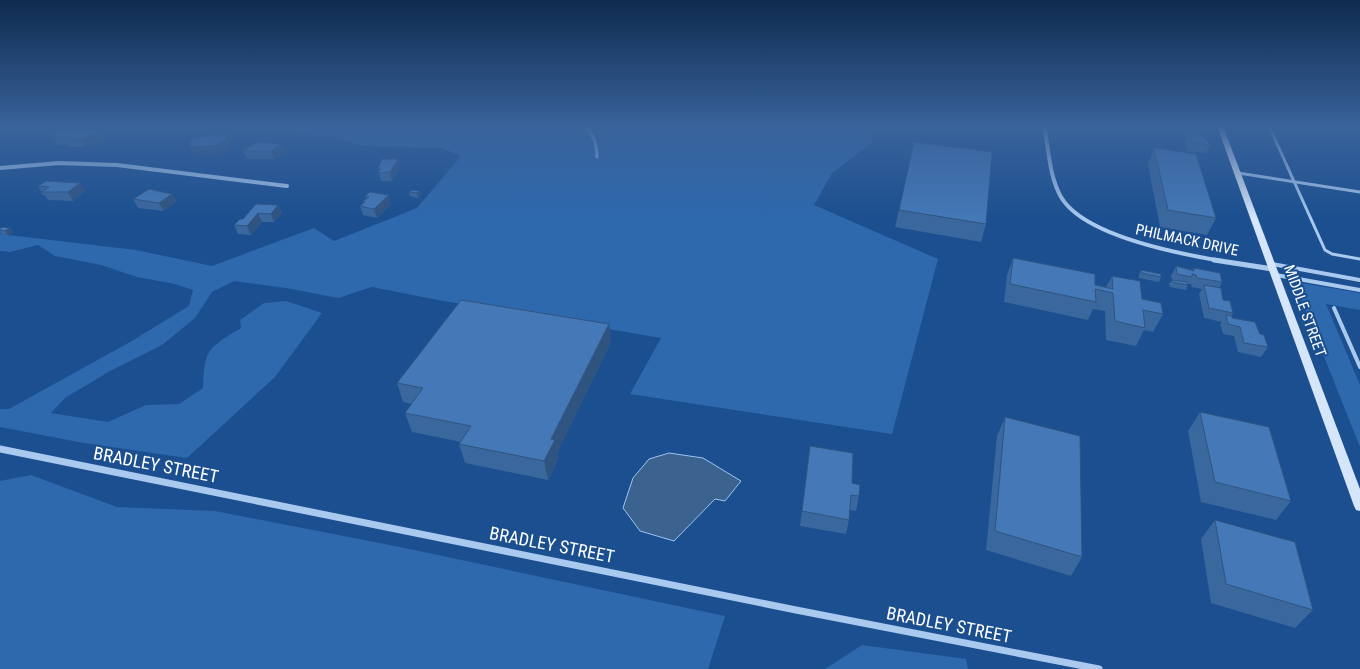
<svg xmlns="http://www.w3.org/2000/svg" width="1360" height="669" font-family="'Roboto Condensed',sans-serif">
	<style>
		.green { fill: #2e69ad }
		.water { fill: #3c6290; stroke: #9cc4f0 }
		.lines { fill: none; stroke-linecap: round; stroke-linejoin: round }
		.stream { stroke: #9cc4f0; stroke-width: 3 }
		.lane-far1 { stroke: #a9c9ee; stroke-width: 3 }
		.lane { stroke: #a9c9ee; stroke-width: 4 }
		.street-far2 { stroke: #a9c9ee; stroke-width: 4 }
		.street-far1 { stroke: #a9c9ee; stroke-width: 5 }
		.street { stroke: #a9c9ee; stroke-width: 7 }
		.secondary { fill: #d6e6fa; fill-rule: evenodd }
		.wall { fill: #3a679d }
		.shaded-wall { fill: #305480 }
		.building { fill: #4478b7; stroke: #305480 }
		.labels { text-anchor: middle; stroke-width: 4; stroke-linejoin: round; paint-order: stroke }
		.street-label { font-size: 15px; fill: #fff; stroke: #1b4f8f }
		.near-street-label { font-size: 18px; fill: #fff; stroke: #1b4f8f }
	</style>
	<rect width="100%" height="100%" fill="#1b4f8f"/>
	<g class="green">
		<path d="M211,126H885L874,130L871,143L832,173L814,205L938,259L892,434L630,394L661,338L438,300L372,287L338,298L286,288L234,281L212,292L195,318L162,345L110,371L65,398L51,413L108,422L146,405L179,404L203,388C204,349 208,348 241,328L240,320L264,303L286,301L322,313L275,377L187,458L84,443L0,427V409H9L130,342L189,306L193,290L175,284L137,277L101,265L55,256L38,245L10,252L0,251V234L136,250L212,266L314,228L334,241L417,208L461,156L442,148L364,146L327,136Z"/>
		<path d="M1301,283L1360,293V310L1326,304L1360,385V447L1296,286Z"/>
		<path d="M31,475L117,507L215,511L400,547L725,616L708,669H0V481Z"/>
		<path d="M862,645L966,659L968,669H825Z"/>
	</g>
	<path class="water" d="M669,453L703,458L741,481L725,501L715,499L674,541L640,531L623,508L633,478L649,459Z"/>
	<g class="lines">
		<path class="stream" d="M583,126C594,133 597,144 597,157"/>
		<g class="lane-far1">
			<path d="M1269,126L1325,250L1332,254L1360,259"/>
			<path d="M1238,173L1360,192"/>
		</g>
		<g class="lane">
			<path d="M1272,264L1360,280"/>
			<path d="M1276,275L1360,290"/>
			<path d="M1334,308L1360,367"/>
		</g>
		<g class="street-far2">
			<path d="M1044,126C1049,149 1049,176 1061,197C1084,236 1180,254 1222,261"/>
			<path d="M0,168L59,163L117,165L287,186"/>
		</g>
		<path class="street-far1" d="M1214,260L1273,269"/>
		<path class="street" d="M0,449L796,610L1099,669"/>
		<path class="secondary" d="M1217,126H1223L1360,489V511L1356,510L1354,506Z"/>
	</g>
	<g class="wall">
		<path d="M1181,126H1202L1203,127L1199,135L1183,133Z"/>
		<path d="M1188,134L1210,145L1206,153L1188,151L1185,142Z"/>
		<path d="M52,135L104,137L98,143L84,147H69L67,145H59L57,143H56Z"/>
		<path d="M281,144L284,152L274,159H247L243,151Z"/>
		<path d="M1154,148L1216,218L1207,235L1160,227L1148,164Z"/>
		<path d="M400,167L392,181H381L378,168Z"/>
		<path d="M46,181L85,191L73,201L48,200L45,195H43L38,186Z"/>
		<path d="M420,191L421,195L418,198L410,196L409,192Z"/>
		<path d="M172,194L176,202L163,211L138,208L133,199Z"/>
		<path d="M365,196L391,204L377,218L363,215L360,206L363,204V201L366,199Z"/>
		<path d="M278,205L282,213L274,222H262L251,235L238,234L234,225L243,219Z"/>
		<path d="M899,210L986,224L981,242L895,227Z"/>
		<path d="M0,228H10L13,232L8,235L1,234L0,232Z"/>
		<path d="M1013,258L1095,285L1106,287L1112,276L1163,314L1153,332L1144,330L1136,346L1106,340L1105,311L1093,309L1088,320L1004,302L1007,275Z"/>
		<path d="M1176,266L1192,270L1194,268L1222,282L1219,288L1223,300L1233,313L1232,316V318L1260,334L1268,347L1261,357L1238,352L1234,336L1223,334L1220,324L1222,322L1204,318L1199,294L1202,289L1192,287L1191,284H1188L1186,290L1170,287L1169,284L1172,280L1171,276Z"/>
		<path d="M1141,270L1161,277L1159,282L1139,278V275Z"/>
		<path d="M611,342L557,453L558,459L548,480L465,463L459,444L461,442L412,432L405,413L412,404L403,402L397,383Z"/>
		<path d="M1200,412L1291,501L1276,520L1201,502L1188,431Z"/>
		<path d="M1005,417L1082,557L1071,576L986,550L997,436Z"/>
		<path d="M810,446L852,483L859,496L856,511L850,510L849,520L846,534L800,526Z"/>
		<path d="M1215,520L1313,610L1295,628L1211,603L1201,539Z"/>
	</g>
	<g class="shaded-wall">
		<path d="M100,129L104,137L98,143L84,147L80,139Z"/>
		<path d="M226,134L230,142L228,150H223V153L202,156L201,153L193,154L190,146L220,142Z"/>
		<path d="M281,144L284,152L274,159L271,151Z"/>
		<path d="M398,159L400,167L392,181L390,172Z"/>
		<path d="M80,183L85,191L73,201L68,192Z"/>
		<path d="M420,191L421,195L418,198L417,193Z"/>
		<path d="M172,194L176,202L163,211L159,203Z"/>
		<path d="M389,195L391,204L377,218L374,209Z"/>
		<path d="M278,205L282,213L274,222L271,214Z"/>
		<path d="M258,213L262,222L251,235L247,226Z"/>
		<path d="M10,228L13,232L8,235L5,231Z"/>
		<path d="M609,324L611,342L557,453L558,459L548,480L544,461L551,439Z"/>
	</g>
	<g class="building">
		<path d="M60,128L100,129L94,135L80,139H64L67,137H54L57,135H52Z"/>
		<path d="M226,134L225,142H220L219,145L198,147L199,145L190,146L192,138Z"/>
		<path d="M1188,134L1203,136L1210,145L1192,142Z"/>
		<path d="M257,142L281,144L271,151H243Z"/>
		<path d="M914,142L992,152L986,224L899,210Z"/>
		<path d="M1154,148L1196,154L1216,218L1168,210Z"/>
		<path d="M382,159H398L390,172L378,173L381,168H378Z"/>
		<path d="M46,181L80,183L68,192H42L49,187L38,186Z"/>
		<path d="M149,189L172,194L159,203L133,199Z"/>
		<path d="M412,190L420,191L417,193L409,192Z"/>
		<path d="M370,192L389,195L374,209L360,206L365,202L363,201L369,197L365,196Z"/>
		<path d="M256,204L278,205L271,214L258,213L247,226L234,225L240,219H243Z"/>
		<path d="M3,227L10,228L5,231L0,230V228Z"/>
		<path d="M1013,258L1095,274V285L1113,289L1112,276L1140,281L1142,299L1161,303L1163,314L1143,310L1145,328L1115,321L1113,293L1095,289L1096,302L1010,284Z"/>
		<path d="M1176,266L1194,271V268L1220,273L1222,282L1197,278L1196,275L1192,274V277L1177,274Z"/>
		<path d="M1141,270L1161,274V277L1142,273Z"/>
		<path d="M1172,280L1187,282L1188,285L1172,282Z"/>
		<path d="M1204,285L1221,288L1223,300L1230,301L1233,313L1209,308Z"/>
		<path d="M461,300L609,324L551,439L555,440L544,461L459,444L471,426L405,413L423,388L397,383Z"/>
		<path d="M1226,315L1232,316V318L1255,322L1260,334L1264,335L1268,347L1244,343L1240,327L1228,324Z"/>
		<path d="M1200,412L1269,427L1291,501L1215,482Z"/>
		<path d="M1005,417L1080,436L1082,557L995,531Z"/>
		<path d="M810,446L853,453L852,483L860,485L859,496L851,495L849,520L802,511Z"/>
		<path d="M1215,520L1295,542L1313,610L1226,584Z"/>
	</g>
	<linearGradient id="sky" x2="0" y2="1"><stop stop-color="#0f2b4f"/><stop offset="0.58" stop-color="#39639b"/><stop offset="1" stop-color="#39639b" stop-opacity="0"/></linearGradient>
	<rect width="1360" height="219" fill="url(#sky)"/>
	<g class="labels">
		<g class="street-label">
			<text transform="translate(1187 240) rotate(12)" y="5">PHILMACK DRIVE</text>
			<text transform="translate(1305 311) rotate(70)" y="5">MIDDLE STREET</text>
		</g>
		<g class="near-street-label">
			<text transform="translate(156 465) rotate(11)" y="6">BRADLEY STREET</text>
			<text transform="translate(552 545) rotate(11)" y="6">BRADLEY STREET</text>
			<text transform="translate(949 625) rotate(11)" y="6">BRADLEY STREET</text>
		</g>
	</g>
</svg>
